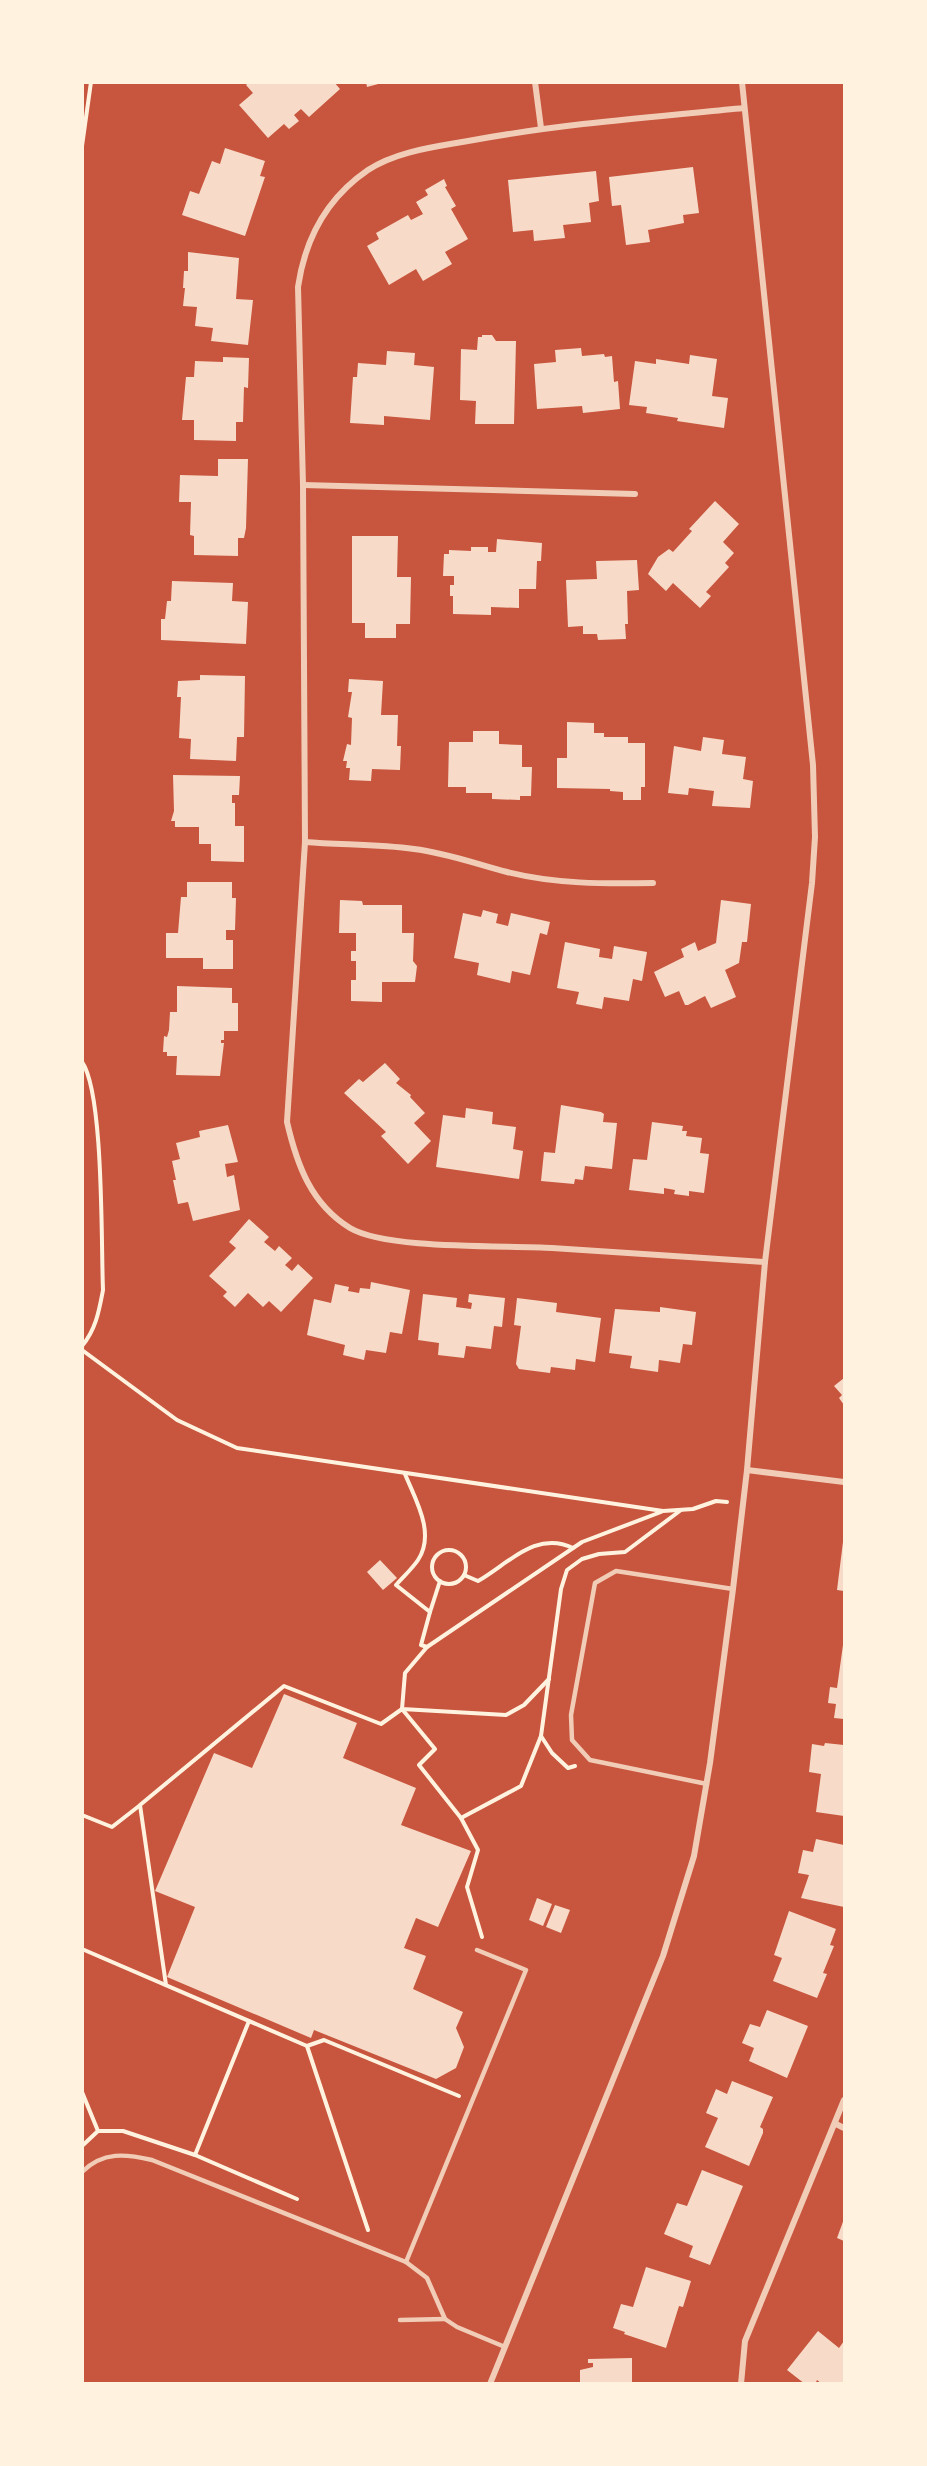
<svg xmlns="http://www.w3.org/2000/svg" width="927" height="2466" font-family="'PT Sans',sans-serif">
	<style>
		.building { fill: #f7dbc8 }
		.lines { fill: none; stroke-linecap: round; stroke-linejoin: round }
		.path { stroke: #fff3e0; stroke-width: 4 }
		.service { stroke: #f1ccb7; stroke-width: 4.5 }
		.minor { stroke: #f1ccb7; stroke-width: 6 }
	</style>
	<rect width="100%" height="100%" fill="#c8553d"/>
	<g class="building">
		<path d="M249,82H334L340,89L309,117L301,109L294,115L299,121L289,129L284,124L268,138L239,105L253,93L246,85Z"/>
		<path d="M366,82H382V83L367,87Z"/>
		<path d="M225,148L265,161L260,176L265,177L245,236L182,215L190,191L199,194L212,161L220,164Z"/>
		<path d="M693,167L699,213L683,215L684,223L648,230L650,242L626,245L621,205L612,206L609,177Z"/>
		<path d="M596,171L599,201L589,203L591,222L563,225L565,238L534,241L533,230L513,232L508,180Z"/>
		<path d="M444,179L447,186L445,187L456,206L451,209L468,239L445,252L452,264L423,281L416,269L389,285L367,246L379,239L376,233L408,215L411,220L423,214L416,202L428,195L425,190Z"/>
		<path d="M188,252L239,258L236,299L253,300L248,345L211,341L213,328L195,326L197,307L183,306L185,288H183L184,271H188Z"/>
		<path d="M482,335H492L496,341H516L514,424H475L476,401L460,400L461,349L477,350L478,337H482Z"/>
		<path d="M581,348L582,356L604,354L605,357L612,356L614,382L618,381L620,409L583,413L582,406L537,409L534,364L556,362L555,350Z"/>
		<path d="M387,351L415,353L414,365L434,367L430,420L384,416V425L350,423L353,377H357L358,363L386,365Z"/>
		<path d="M690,355L717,359L712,396L728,398L724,428L677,421L678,418L646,413L647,407L629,405L635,361L656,364V359L689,364Z"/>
		<path d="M223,357L249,358L248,388L244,387L243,422H236V441L194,440V420H182L186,377H194L195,361L223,362Z"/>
		<path d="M218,459H248L246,528L244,538H238V556L194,555V536L190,535L191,502H179L180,475L218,476Z"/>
		<path d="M715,501L739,524L723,542L734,553L725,563L729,567L706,592L711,596L700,608L673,583L666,591L648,574L658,557L669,549L673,552L692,531L689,529Z"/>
		<path d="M352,536H398L397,577H411L410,624H396V638H365V623H352Z"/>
		<path d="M497,539L542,543L541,561H537L536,589H519V608L491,607V615L453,614V596H450V585H454V576H443L444,554H449V550L471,551V547H488V552H496Z"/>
		<path d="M637,560L639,590L627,591L628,624H625L626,639L598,640L597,634H583V626L568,627L566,580L597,579L596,561Z"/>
		<path d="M172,581L233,583L232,601L248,602L246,644L161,640V619H165L167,601H171Z"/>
		<path d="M200,675L245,676L244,737H237L236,761L190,759L191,739L179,738L181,697H177L178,681L200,680Z"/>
		<path d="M349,679L383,681L381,715H398L397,746H401L400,770L372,769L371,781L349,780L350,768H346L347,761H343L347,744L351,745L352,718L348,717L352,692H348Z"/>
		<path d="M567,722L594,723V733H604V737H628V743H645V787H641V800H623V792L610,791V789L557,788V758H567Z"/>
		<path d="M473,731H499V744L522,745V767H532L531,796H520V800L492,799V793H466V787H448L449,742H473Z"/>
		<path d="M703,737L724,740L722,754L746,757L743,779L753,781L750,808L712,806L714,791L689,788L688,795L668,793L674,746L701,751Z"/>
		<path d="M173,775L240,776L239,795H232V803H235V826H244V862L211,861V844H199V827H175V821H171L174,811Z"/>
		<path d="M187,882H232V898H236L235,930H226V940H233V969H203V958H166V933H178L181,897H187Z"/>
		<path d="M340,900L362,901L363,905H402V933H414L413,961L417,966L415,982H382V1002L351,1001V980H356V961H351V951H356V933H339Z"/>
		<path d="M721,900L751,904L747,942H742L739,963L725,970L736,997L711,1008L705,996L688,1005H685L679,991L665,997L654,972L684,957L681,949L695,942L698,951L716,943Z"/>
		<path d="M483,910L498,914L496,923L508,926L511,913L550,922L547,935L540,933L530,975L512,971L510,983L477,975L479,963L454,958L463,913L481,917Z"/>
		<path d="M565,942L600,949L599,957L612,959L614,946L647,952L642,981L633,979L629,1001L604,997L602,1009L576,1004L579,992L557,988Z"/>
		<path d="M177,986L232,988V1003H238V1031H224V1040H221V1043H224L220,1076L176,1075L177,1056H167V1052H163L164,1036L167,1037L169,1030L170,1012H177Z"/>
		<path d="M385,1063L400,1079L396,1083L411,1095L410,1097L425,1113L414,1123L431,1141L408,1164L381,1136L386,1132L344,1093L359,1079L363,1082Z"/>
		<path d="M561,1105L601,1112L604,1114L603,1122L617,1123L612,1169L585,1166L583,1180L575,1179L574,1184L541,1181L544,1152L555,1153Z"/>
		<path d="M466,1108L493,1112L492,1124L516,1127L513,1149L523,1151L519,1179L436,1167L443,1115L465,1118Z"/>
		<path d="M652,1122L683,1126L682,1131H687L686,1136L702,1138L700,1153L709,1154L704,1193L689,1191V1196L674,1194L675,1190L664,1188V1194L629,1190L633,1159L647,1160Z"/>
		<path d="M228,1125L238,1162L225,1164L227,1177L234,1175L240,1210L193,1221L188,1202L178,1204L173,1180H176L172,1161L180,1159L176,1143L200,1137L199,1131Z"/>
		<path d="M249,1219L269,1237L264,1242L275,1251L279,1246L292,1258L285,1265L292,1271L298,1264L313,1278L281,1312L269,1301L263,1307L248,1293L235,1307L223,1296L227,1292L209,1276L236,1248L229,1242Z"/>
		<path d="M371,1282L410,1290L402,1334L390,1332L386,1353L366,1350L364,1360L343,1355L345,1345L307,1335L314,1299L331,1303L335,1284L349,1287L348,1291L359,1293L360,1288L370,1289Z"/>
		<path d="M423,1294L457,1298L456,1307L471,1309L472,1303L468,1302L469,1294L505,1298L502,1327L494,1326L491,1349L466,1346L464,1358L438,1355L439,1343L418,1340Z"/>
		<path d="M517,1298L557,1303L556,1312L601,1318L595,1362L576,1359L575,1370L551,1367L550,1373L519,1369L516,1364L521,1326L514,1325Z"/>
		<path d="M660,1307L696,1312L692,1345L683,1344L680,1363L659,1360L658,1372L630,1368L632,1356L609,1353L615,1309L660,1312Z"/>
		<path d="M844,1378V1405L839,1398L842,1395L834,1386Z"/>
		<path d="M843,1542L844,1543V1591L837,1590Z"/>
		<path d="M380,1560L397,1578L383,1590L367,1572Z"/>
		<path d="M843,1645H844V1719L834,1718L836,1704L828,1703L830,1687L837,1688Z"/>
		<path d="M284,1694L357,1723L343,1758L416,1788L401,1825L471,1851L438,1927L416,1918L404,1948L426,1956L413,1989L463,2012L456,2028L464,2047L456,2068L436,2079L314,2030L311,2038L167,1977L195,1907L155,1891L214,1753L252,1768Z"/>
		<path d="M825,1743L844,1745V1816L816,1812L821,1774L809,1772L812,1744L824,1746Z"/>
		<path d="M816,1839L844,1845V1907L801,1898L809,1875L798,1873L803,1850L813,1852Z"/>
		<path d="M537,1898L552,1904L543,1926L529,1920Z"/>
		<path d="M555,1905L570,1910L561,1933L546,1927Z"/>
		<path d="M789,1911L836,1929L830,1945L834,1946L823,1973L827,1974L817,1998L773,1981L782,1958L774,1955Z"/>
		<path d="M767,2010L808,2026L787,2078L749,2061L754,2048L742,2043L750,2024L760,2027Z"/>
		<path d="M732,2081L773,2097L760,2127L763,2129V2133L749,2166L705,2147L718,2118L706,2113L716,2089L727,2094Z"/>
		<path d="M702,2170L743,2186L710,2265L689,2257L693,2246L664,2234L677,2203L687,2206Z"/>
		<path d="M844,2219V2241L837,2238Z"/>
		<path d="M646,2267L691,2281L683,2307L679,2306L666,2348L624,2334L625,2332L613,2328L621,2304L633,2307Z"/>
		<path d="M818,2331L839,2348L844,2341V2384H822L817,2380L815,2384H805L787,2370Z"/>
		<path d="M632,2358V2384H580V2370L593,2367V2363H588V2359Z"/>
	</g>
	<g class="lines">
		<g class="path">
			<path d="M82,146L91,82"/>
			<path d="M82,1062C104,1093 101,1245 103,1290C99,1311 96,1329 82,1346"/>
			<path d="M82,1350L177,1420L237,1448L663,1511L693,1509L716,1501L727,1502"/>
			<path d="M405,1474C415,1499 436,1533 418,1560C412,1569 403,1577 396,1585L430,1612L421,1645L427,1647"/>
			<circle cx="449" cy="1567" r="17"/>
			<path d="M464,1575L478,1581C508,1564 536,1530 573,1548"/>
			<path d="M430,1612L440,1581"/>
			<path d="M549,1679L524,1705L506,1715L402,1709L405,1673L427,1647L582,1542L661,1512"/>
			<path d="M575,1766L568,1768L552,1753L541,1736L561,1589L567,1570L582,1559L599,1554L625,1552L681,1510"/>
			<path d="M82,1815L112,1827L139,1806"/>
			<path d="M461,1818L478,1850L467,1887L482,1937"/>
			<path d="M82,1949L307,2046L368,2230"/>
			<path d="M166,1985L140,1805L284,1686L381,1724L402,1709L435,1749L419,1765L461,1818L521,1786L541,1736"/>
			<path d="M307,2046L324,2040L459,2096"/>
			<path d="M82,2092L98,2131"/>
			<path d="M82,2146L98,2131H123L195,2155L297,2199"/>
			<path d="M195,2155L249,2021"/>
		</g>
		<g class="service">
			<path d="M707,1784L590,1760L572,1740L571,1715L595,1583L616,1571L733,1589"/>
			<path d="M82,2172C103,2151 126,2154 152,2160L406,2262L427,2278L445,2319L457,2327L505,2347"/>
			<path d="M406,2262L526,1970L477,1950"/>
			<path d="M400,2320L445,2319"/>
		</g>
		<g class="minor">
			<path d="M535,82L541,128"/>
			<path d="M744,108C652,117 560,124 468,141C435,147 397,151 368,170C327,198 305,239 298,287L303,485L305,842L287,1122C297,1165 311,1204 350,1228C387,1250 505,1245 552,1248C623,1252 694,1258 765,1262"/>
			<path d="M303,485L635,494"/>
			<path d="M305,842C341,845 378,844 414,849C447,853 476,864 507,872C555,884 604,884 653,883"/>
			<path d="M747,1470L844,1482"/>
			<path d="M836,2124L844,2128"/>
			<path d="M490,2384L663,1956L694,1856L710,1763L733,1589L747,1470L765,1262L812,883L815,837L813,765L742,82"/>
			<path d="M741,2384L745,2341L844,2100"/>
		</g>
	</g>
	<rect width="927" height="2466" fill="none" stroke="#fff3e0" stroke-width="168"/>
</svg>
